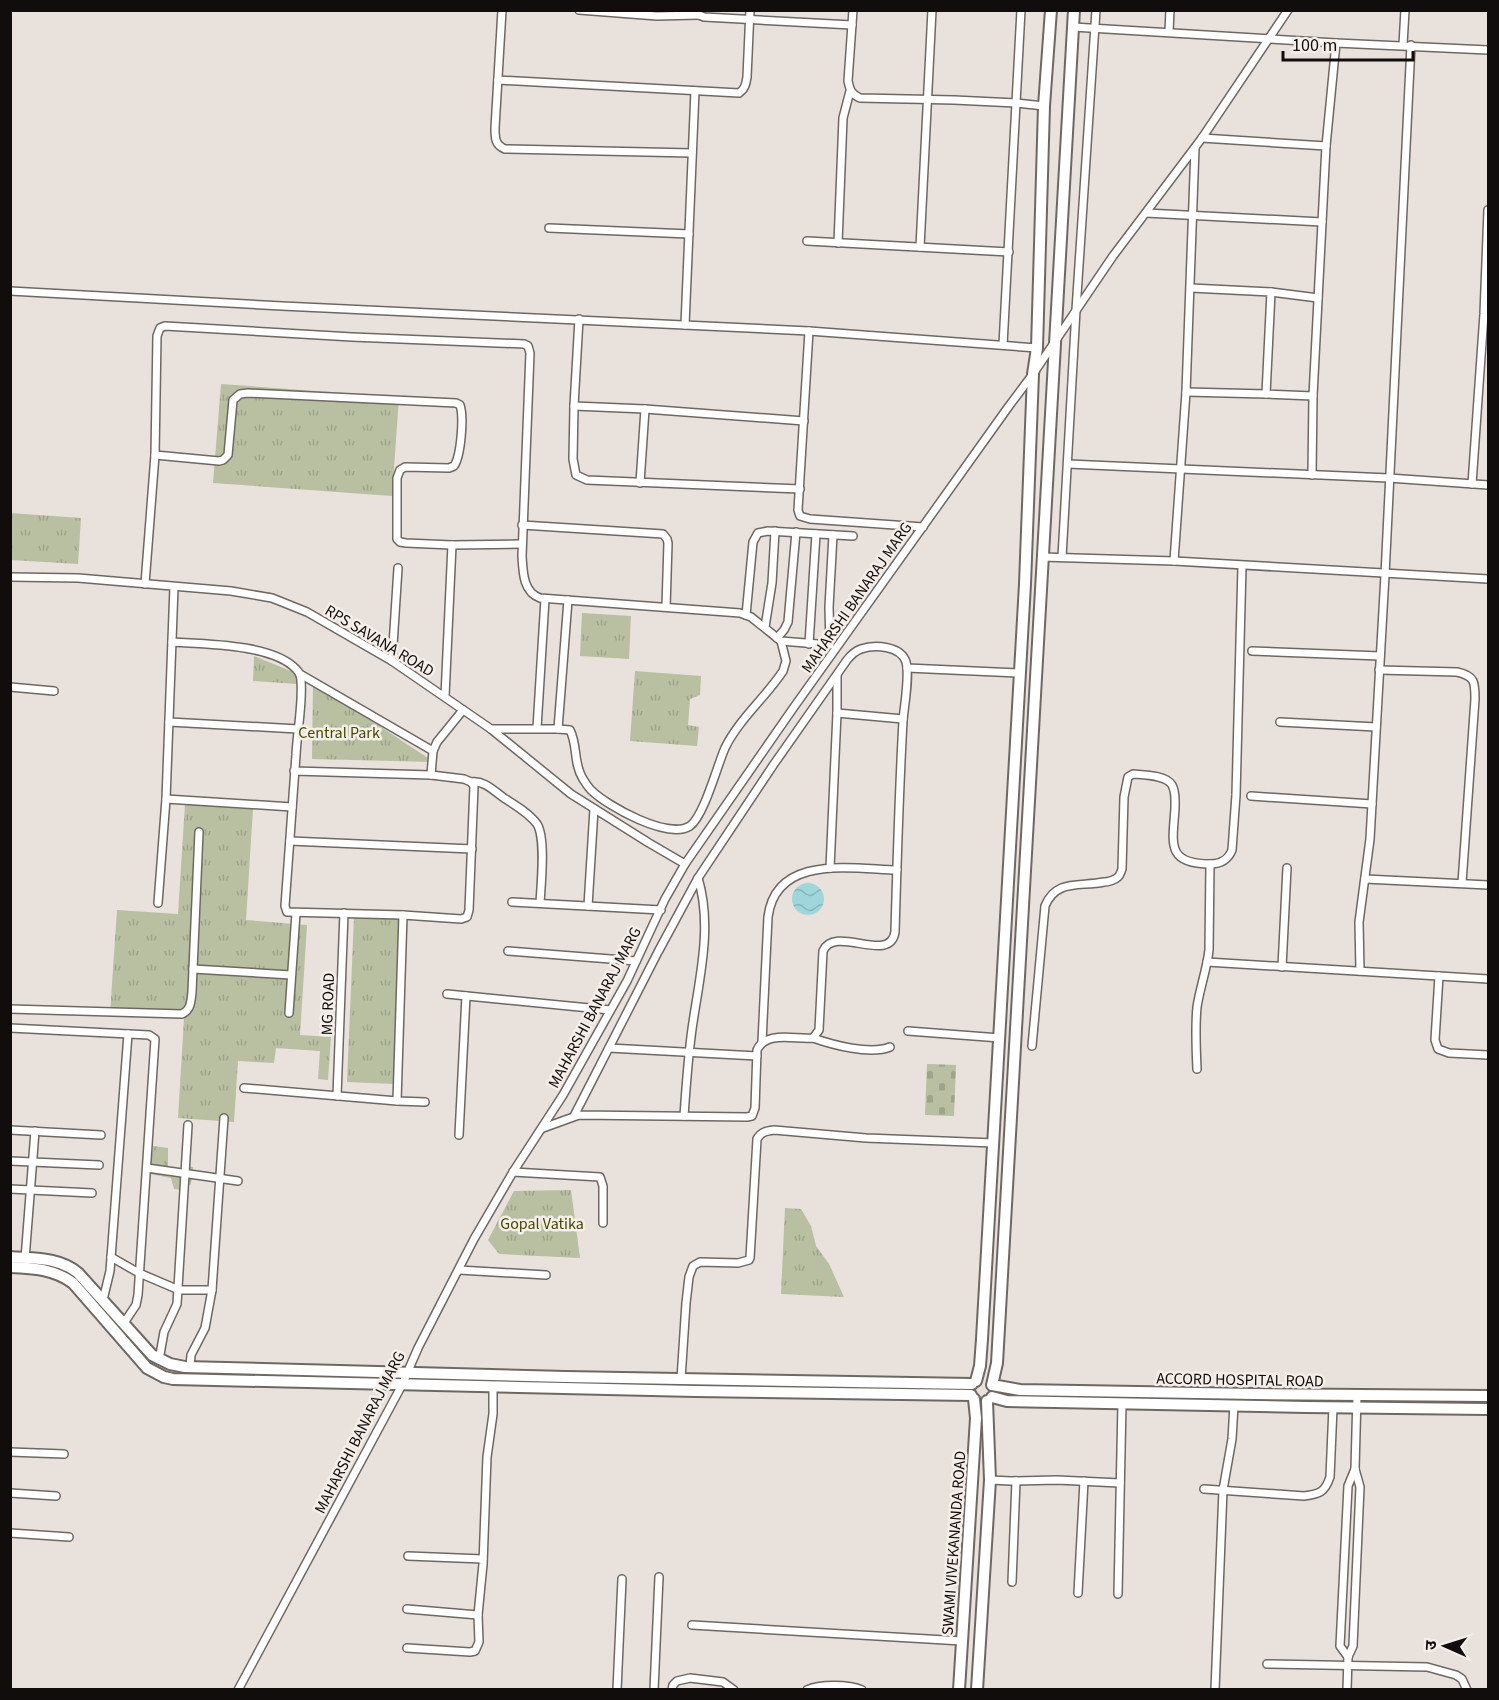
<svg xmlns="http://www.w3.org/2000/svg" width="1499" height="1700" font-family="'Source Sans 3','Noto Sans Devanagari',sans-serif">
	<style>
		.grass { fill: url(#grass-tufts) }
		.cemetery { fill: url(#cemetery-stones) }
		.water { fill: url(#water-waves) }
		.lines { fill: none; stroke-linecap: round; stroke-linejoin: round }
		.street-casing { stroke: #6e6863; stroke-width: 10 }
		.secondary-casing { stroke: #6e6863; stroke-width: 14 }
		.street { stroke: #fff; stroke-width: 7 }
		.secondary { stroke: #fff; stroke-width: 10 }
		.labels { text-anchor: middle; stroke-width: 5; stroke-linejoin: round; paint-order: stroke }
		.street-label { font-size: 16px; fill: #100d0c; stroke: #f5eee9 }
		.park-label { font-size: 16px; fill: #434a01; stroke: #f5eee9 }
	</style>
	<defs>
		<pattern id="grass-tufts" width="24" height="20" patternUnits="userSpaceOnUse" patternTransform="scale(1.5)"><rect width="24" height="20" fill="#b9bfa1"/><path d="M3 7l-1-3M5 7V3M7 7l1-3M15 17l-1-3M17 17v-4M19 17l1-3" fill="none" stroke="#9ea389"/></pattern>
		<pattern id="cemetery-stones" width="16" height="16" patternUnits="userSpaceOnUse" patternTransform="scale(1.5)"><rect width="16" height="16" fill="#b9bfa1"/><path d="M2 7V4a2 2 0 0 1 4 0v3zM10 15v-3a2 2 0 0 1 4 0v3z" fill="#9ea389"/></pattern>
		<pattern id="water-waves" width="16" height="10" patternUnits="userSpaceOnUse" patternTransform="scale(1.5)"><rect width="16" height="10" fill="#9ed6dc"/><path d="M0 5q4-4 8 0t8 0" fill="none" stroke="#87b6bc"/></pattern>
	</defs>
	<rect width="100%" height="100%" fill="#e8e1dc"/>
	<g class="grass">
		<path d="M221,384L399,397L392,496L213,483Z"/>
		<path d="M10,513L81,518L78,564L11,560Z"/>
		<path d="M582,613L631,616L629,659L580,656Z"/>
		<path d="M254,656L298,674L297,684L253,681Z"/>
		<path d="M635,671L701,676L700,695L690,699L688,725L699,727L697,746L630,741Z"/>
		<path d="M313,682L434,762L312,759Z"/>
		<path d="M185,804L253,809L246,920L307,925L300,1035L331,1037L328,1080L318,1079L320,1051L276,1048L274,1063L238,1061L234,1122L178,1118L184,1019L110,1014L117,910L178,914Z"/>
		<path d="M354,917L402,919L395,1084L347,1082Z"/>
		<path d="M153,1146L168,1148V1174L186,1178L187,1166L193,1167L191,1184L182,1190L174,1189L171,1178L150,1174Z"/>
		<path d="M571,1190L580,1258L499,1254L488,1240L514,1191Z"/>
		<path d="M785,1208L801,1209L811,1226L816,1246L829,1264L844,1297L781,1294Z"/>
	</g>
	<path class="cemetery" d="M927,1064L956,1065L954,1116L925,1115Z"/>
	<circle class="water" cx="808" cy="899" r="16"/>
	<g class="lines">
		<g class="street-casing">
			<g id="street">
				<path d="M502,10L495,128C495,138 495,145 505,149L692,153"/>
				<path d="M579,10L657,16L699,15"/>
				<path d="M697,10L699,15L704,17L852,25"/>
				<path d="M853,10L848,81C850,90 851,94 860,98L954,100L1016,103L1044,106"/>
				<path d="M1073,27L1336,43L1488,50"/>
				<path d="M1169,32L1170,10"/>
				<path d="M1403,45L1405,10"/>
				<path d="M498,80L739,93C745,89 746,84 747,77L750,10"/>
				<path d="M1202,138L1326,146"/>
				<path d="M1146,213L1322,222"/>
				<path d="M549,228L689,234"/>
				<path d="M807,241L1009,252"/>
				<path d="M838,243L843,118L850,91"/>
				<path d="M920,247L932,10"/>
				<path d="M1191,288L1271,292L1266,394L1313,396L1326,146L1336,43"/>
				<path d="M10,291L282,306L809,331L1037,348"/>
				<path d="M1271,292L1318,298"/>
				<path d="M579,319L574,406L573,459L576,475L587,480L800,489"/>
				<path d="M685,325L695,91"/>
				<path d="M809,331L798,510L800,516L810,519L923,527"/>
				<path d="M1003,345L1021,10"/>
				<path d="M1186,392L1266,394"/>
				<path d="M574,406L645,409L804,421"/>
				<path d="M155,455L219,461L223,460L228,455L233,400L240,394L248,393L456,403L460,405C464,417 461,456 454,466L449,468L405,467L400,470L397,478V539L400,542L406,543L452,545"/>
				<path d="M1068,464L1389,478L1488,485"/>
				<path d="M1312,475L1313,396"/>
				<path d="M640,483L645,409"/>
				<path d="M1472,484L1484,314L1488,210"/>
				<path d="M522,525L663,534L667,539L668,543L666,607"/>
				<path d="M1042,557L1174,561L1488,579"/>
				<path d="M1062,557L1076,310L1096,10"/>
				<path d="M1174,561L1186,392L1195,148"/>
				<path d="M10,577L78,578L231,591L272,598L307,612L392,661L491,729L571,794L649,843L685,864"/>
				<path d="M145,584L155,455L157,336L160,328L165,326L352,337L524,344L528,346L530,353L522,556C523,572 523,592 540,598L740,613L751,617L781,641L830,645L829,607L833,535"/>
				<path d="M746,615L753,542L758,533L768,531L853,536"/>
				<path d="M765,627L772,583L775,531"/>
				<path d="M777,638L784,630L788,622L796,532"/>
				<path d="M172,642C204,644 273,644 296,669C299,672 301,676 301,681C303,703 297,732 296,755C292,805 289,856 285,906L287,912L403,915L461,919L467,917L469,910L474,786L471,782L464,779L431,775L294,771"/>
				<path d="M809,644L816,534"/>
				<path d="M1252,651L1380,656"/>
				<path d="M392,661L398,568"/>
				<path d="M907,668L1020,673"/>
				<path d="M1379,670L1457,672C1475,676 1475,682 1475,699L1462,883"/>
				<path d="M300,674L433,751"/>
				<path d="M10,687L54,691"/>
				<path d="M445,696L452,545L522,544"/>
				<path d="M837,713L903,719"/>
				<path d="M169,722L298,729"/>
				<path d="M1280,722L1376,727"/>
				<path d="M537,728L545,599"/>
				<path d="M491,729H558L570,730C578,746 573,763 583,779C585,782 588,787 591,790C607,806 668,840 690,826C704,816 717,766 725,748C739,719 766,697 783,671L786,661L781,641"/>
				<path d="M558,729L568,600"/>
				<path d="M431,775L433,751L437,742L463,710"/>
				<path d="M471,782C484,780 494,791 504,798C515,805 529,813 537,824C546,838 541,885 540,903"/>
				<path d="M1251,796L1372,804"/>
				<path d="M166,799L292,807"/>
				<path d="M290,841L472,849"/>
				<path d="M830,868L837,713V676"/>
				<path d="M1365,879L1488,885"/>
				<path d="M512,902L661,910"/>
				<path d="M158,903L166,799L174,587"/>
				<path d="M588,906L594,809"/>
				<path d="M508,951L636,961"/>
				<path d="M1207,962L1488,979"/>
				<path d="M1282,967L1287,868"/>
				<path d="M193,969L291,975"/>
				<path d="M1360,971L1359,922L1370,839L1385,575L1411,45"/>
				<path d="M1439,976L1435,1040L1438,1049L1449,1053L1488,1055"/>
				<path d="M447,994L610,1010"/>
				<path d="M10,1009L182,1014C191,1010 191,1001 192,992L199,832"/>
				<path d="M289,1013L296,913"/>
				<path d="M10,1028L149,1035L155,1039L138,1295L136,1305L124,1323"/>
				<path d="M908,1031L1000,1038"/>
				<path d="M813,1038C833,1045 870,1055 890,1047"/>
				<path d="M762,1042L768,917C776,854 852,869 897,870"/>
				<path d="M1032,1046L1045,906C1056,879 1079,887 1104,882C1108,882 1115,880 1118,877C1120,875 1121,872 1122,869L1124,797L1128,777L1133,774C1144,775 1166,775 1172,785C1176,792 1175,800 1175,808C1173,842 1165,864 1210,864C1221,864 1228,860 1232,850L1236,795L1242,566"/>
				<path d="M609,1048L757,1056"/>
				<path d="M1197,1069C1196,1048 1195,1027 1197,1007C1200,987 1207,969 1209,950L1210,864"/>
				<path d="M244,1088L397,1101L425,1102"/>
				<path d="M337,1096L344,913"/>
				<path d="M397,1101L403,915"/>
				<path d="M684,1116C686,1087 688,1058 692,1029C699,979 713,927 698,878"/>
				<path d="M543,1128L579,1115L747,1117L752,1116L755,1108L757,1050C766,1030 796,1040 813,1038L819,1030L823,951C835,924 890,965 895,932C897,862 899,792 903,721C904,706 910,676 906,662C901,646 875,644 861,649C855,651 851,655 847,660L774,764L698,878L658,952L574,1116"/>
				<path d="M10,1130L101,1135"/>
				<path d="M459,1135L466,996"/>
				<path d="M10,1161L99,1165"/>
				<path d="M147,1168L238,1181"/>
				<path d="M513,1172L600,1177L603,1186V1223"/>
				<path d="M10,1189L92,1193"/>
				<path d="M111,1257L139,1273L179,1290H212"/>
				<path d="M25,1259L35,1131"/>
				<path d="M459,1270L546,1275"/>
				<path d="M103,1300L110,1271L128,1034"/>
				<path d="M159,1360L164,1332L177,1304L188,1125"/>
				<path d="M190,1367L191,1355L205,1328L212,1290L224,1118"/>
				<path d="M681,1379L686,1303L689,1277L693,1266L700,1262L738,1263L749,1260L750,1258L757,1139C761,1132 766,1131 774,1130L866,1138L994,1143"/>
				<path d="M10,1452L64,1454"/>
				<path d="M990,1480L1011,1481L1057,1480L1120,1483"/>
				<path d="M1204,1489L1304,1496C1320,1494 1325,1492 1330,1477L1333,1407"/>
				<path d="M10,1493L56,1496"/>
				<path d="M10,1533L69,1537"/>
				<path d="M408,1556L483,1559"/>
				<path d="M1012,1582L1016,1481"/>
				<path d="M1078,1593L1084,1481"/>
				<path d="M1118,1594L1122,1403"/>
				<path d="M407,1609L478,1615"/>
				<path d="M692,1625L962,1641"/>
				<path d="M407,1648L470,1652L475,1651L479,1642L478,1615L483,1564L487,1457L493,1414V1387"/>
				<path d="M1348,1657L1340,1646L1348,1486L1355,1469"/>
				<path d="M1267,1664L1427,1667L1456,1675L1462,1679L1467,1690"/>
				<path d="M238,1690L402,1385L418,1348L474,1239L513,1172L563,1095L627,981L665,899L685,864L794,707L1009,406L1033,374L1113,256L1202,138L1288,10"/>
				<path d="M617,1690L622,1579"/>
				<path d="M654,1690L659,1577"/>
				<path d="M672,1690L673,1685L677,1681L690,1678L723,1682L734,1690"/>
				<path d="M807,1690C819,1684 849,1684 862,1690"/>
				<path d="M1215,1690L1223,1490L1232,1439L1234,1405"/>
				<path d="M1347,1690L1348,1657L1353,1646L1360,1487L1355,1469L1357,1395"/>
			</g>
		</g>
		<g class="secondary-casing">
			<g id="secondary">
				<path d="M1074,10L997,1363L992,1385L1020,1390L1255,1394L1488,1396"/>
				<path d="M10,1257C34,1259 59,1257 78,1273L152,1355L170,1364L185,1367L566,1377L972,1384"/>
				<path d="M10,1267C34,1268 54,1269 73,1283L147,1368L164,1377L173,1379L695,1391L971,1395"/>
				<path d="M976,1381L980,1366L982,1339L1025,584L1033,374L1037,348L1044,106L1051,10"/>
				<path d="M992,1397L1007,1401L1306,1407L1488,1409"/>
				<path d="M959,1690L976,1418L974,1399"/>
				<path d="M977,1690L990,1480L987,1401"/>
			</g>
		</g>
		<use href="#street" class="street"/>
		<use href="#secondary" class="secondary"/>
	</g>
	<g class="labels">
		<g class="street-label">
			<text transform="translate(856 597) rotate(-55)" y="6">MAHARSHI BANARAJ MARG</text>
			<text transform="translate(380 640) rotate(31)" y="6">RPS SAVANA ROAD</text>
			<text transform="translate(327 1004) rotate(-88)" y="6">MG ROAD</text>
			<text transform="translate(594 1007) rotate(-62)" y="6">MAHARSHI BANARAJ MARG</text>
			<text transform="translate(1240 1379) rotate(1)" y="6">ACCORD HOSPITAL ROAD</text>
			<text transform="translate(359 1432) rotate(-63)" y="6">MAHARSHI BANARAJ MARG</text>
			<text transform="translate(953 1543) rotate(-86)" y="6">SWAMI VIVEKANANDA ROAD</text>
		</g>
		<g class="park-label">
			<text x="339" y="738">Central Park</text>
			<text x="542" y="1229">Gopal Vatika</text>
		</g>
	</g>
	<rect width="1499" height="1700" fill="none" stroke="#100d0c" stroke-width="24"/>
	<g transform="translate(1445 1646) rotate(273)" stroke="#f5eee9" stroke-width="4.5" paint-order="stroke">
	<path d="M0-4.5L10 22L0 15L-10 22Z" fill="#100d0c"/>
	<text y="-9" font-size="16" font-weight="bold" text-anchor="middle" fill="#100d0c">उ</text>
	</g>
	<path d="M1283 51v9h130v-9" fill="none" stroke="#100d0c" stroke-width="3"/>
	<text x="1292" y="51" font-size="18" fill="#100d0c" stroke="#f5eee9" stroke-width="4.5" paint-order="stroke">100 m</text>
</svg>
